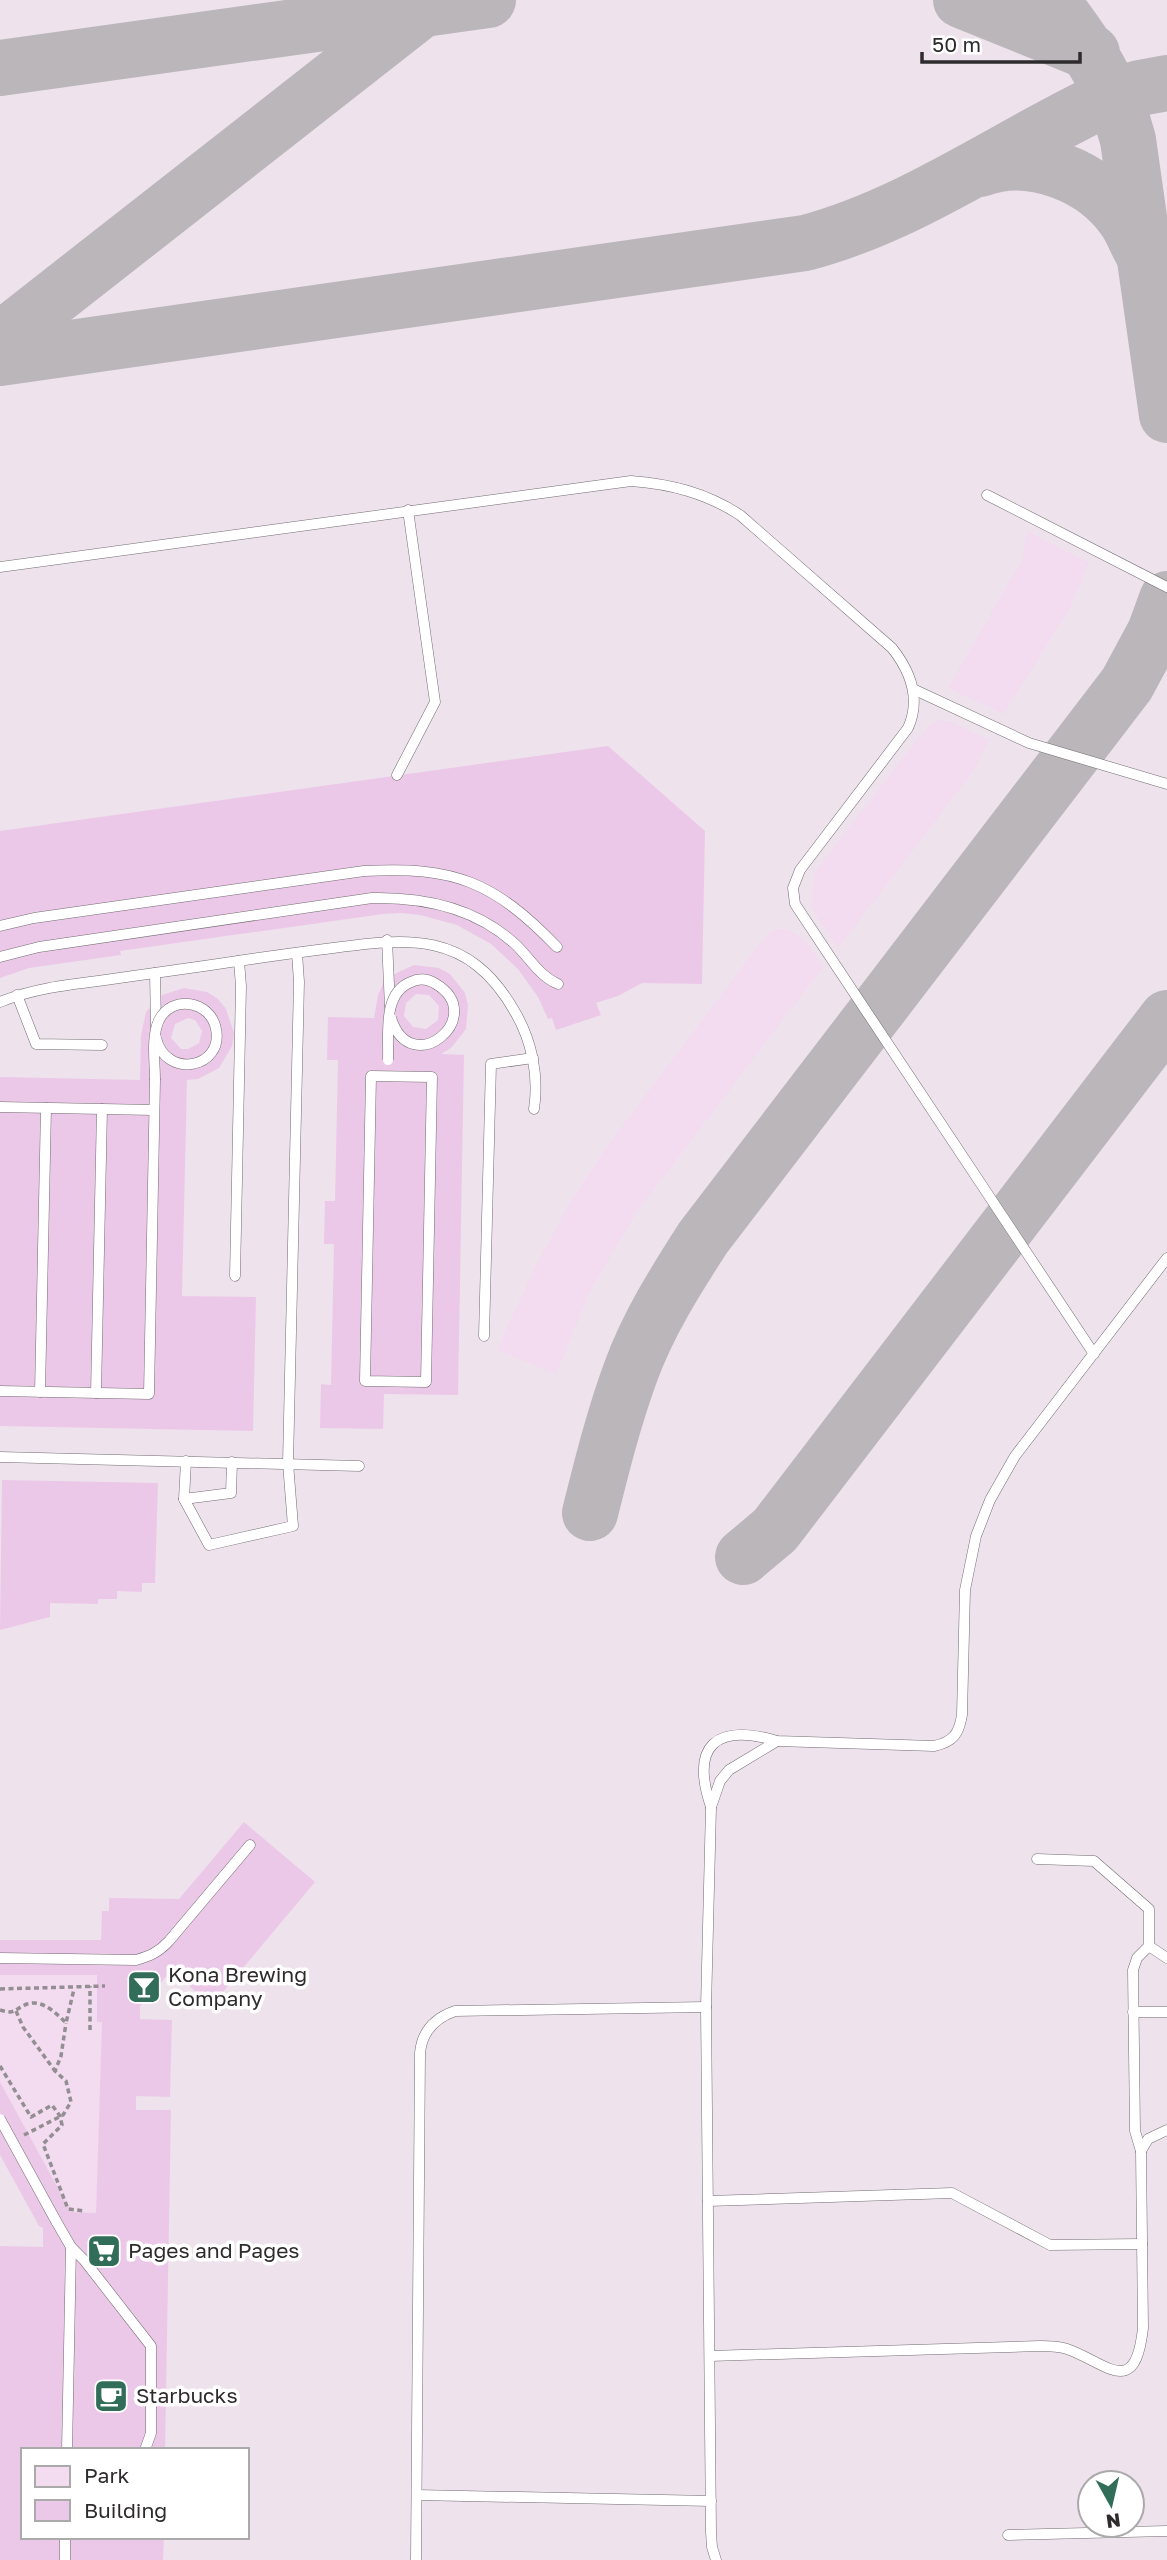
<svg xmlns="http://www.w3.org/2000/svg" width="1167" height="2560" font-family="'Golos Text',sans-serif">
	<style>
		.built { fill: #eee2ec; fill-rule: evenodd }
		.green { fill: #f3dbf0 }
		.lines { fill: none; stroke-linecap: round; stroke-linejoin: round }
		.taxiway { stroke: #bab6ba; stroke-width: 56 }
		.building { fill: #ecc8e8; fill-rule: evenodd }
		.lane-casing { stroke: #726c71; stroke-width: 11 }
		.path { stroke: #928e92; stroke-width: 3.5; stroke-dasharray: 5 3.5; stroke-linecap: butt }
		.lane { stroke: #fff; stroke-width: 10 }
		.lane-bridge-casing { stroke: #726c71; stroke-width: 11; stroke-linecap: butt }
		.lane-bridge { stroke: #fff; stroke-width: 10 }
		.labels { text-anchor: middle; stroke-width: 7; stroke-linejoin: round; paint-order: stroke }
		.poi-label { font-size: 21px; fill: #2e2b2d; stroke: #fff; text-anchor: start }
	</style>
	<rect width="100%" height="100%" fill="#f9f3f9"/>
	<path class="built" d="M0,0H1167V2560H0ZM23,2450H247V2537H23ZM1090,2483H1132V2525H1090Z"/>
	<g class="green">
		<path d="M1027,531L1089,563L1069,609L1004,714L948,688L1023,558Z"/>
		<path d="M939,720L951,722L989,740L974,770L838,948L811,907L815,871L929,725Z"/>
		<path d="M777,929C802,929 811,949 823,967L636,1213L589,1293L556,1374L497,1350L535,1267L570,1203L606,1148L768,933Z"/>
		<path d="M0,1975H97V2022H102L96,2213L71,2212L0,2082Z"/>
	</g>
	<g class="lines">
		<g class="taxiway">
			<path d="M961,0L1092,53"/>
			<path d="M1051,0C1084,43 1115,87 1128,140L1167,415"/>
			<path d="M0,68L488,0"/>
			<path d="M980,169C1031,150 1096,176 1126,221C1132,230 1136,241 1141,250"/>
			<path d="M0,340L434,0"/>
			<path d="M0,358L805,243C915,214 1010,143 1112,96L1140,88L1167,83"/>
			<path d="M590,1513C602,1465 614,1417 631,1371C648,1324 676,1280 703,1238L1127,684L1155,632L1167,599"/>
			<path d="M743,1557L775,1530L1167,1018"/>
		</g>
	</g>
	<g class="building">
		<path d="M608,746L705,831L702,984L642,983L618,996L596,1003L601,1015L556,1030L552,1018L548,1019L538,997L518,969L491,944L457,925L420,915L401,913L383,914L120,951L121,955L29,968L0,978V831Z"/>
		<path d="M414,965L439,968L450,974L465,993L468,1005L466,1029L451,1048L441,1054L464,1055L458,1395L384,1394L383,1429L320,1428L321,1384L331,1385L334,1244H324L325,1201H335L338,1060H327L328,1017L374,1018L378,995L383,984L392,975ZM416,994L429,995L439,1006L438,1020L426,1029L413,1027L404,1016L406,1003Z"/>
		<path d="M184,988L207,992L218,999L226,1009L234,1033L232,1046L219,1068L198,1079L187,1080L182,1296L256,1297L253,1431L0,1426V1077L140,1080L141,1035L146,1012L162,995ZM188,1018L195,1020L202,1031L199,1043L188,1049H181L171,1038L175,1024Z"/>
		<path d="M2,1480L158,1483L155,1583H142V1592L117,1591V1599H98V1604L50,1603V1617L0,1630Z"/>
		<path d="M244,1822L315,1882L212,2005L171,1971L140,2006V2019L172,2020L170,2097L136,2096V2110H171L165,2450H23V2537H164L163,2560H0V2246L43,2247V2228L39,2226L0,2155V2082L71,2212L96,2213L102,2022H97V1975H0V1940H101L102,1911H109V1898L179,1899Z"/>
	</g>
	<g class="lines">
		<g class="lane-casing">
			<g id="lane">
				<path d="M987,495L1167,587"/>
				<path d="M0,567L631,481C671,484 706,493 740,515L892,648C911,672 921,699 908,728L800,870L793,888L795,904L1094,1354"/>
				<path d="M913,689L1029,743L1167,784"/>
				<path d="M397,775L435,702L408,510"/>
				<path d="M0,926L34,918L364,871C455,866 494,882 557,947"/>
				<path d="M387,940L390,1007"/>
				<path d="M0,957L39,947L372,898C424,897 476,908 515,944C530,958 539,976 558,984"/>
				<path d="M155,973L156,1027"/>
				<path d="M17,995L36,1044L102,1045"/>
				<path d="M0,1002C32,989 65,985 98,981C134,976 169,971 204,966C244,960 285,954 325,949C407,938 468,929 515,1012C532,1041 539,1076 534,1109"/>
				<path d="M371,1076L432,1077L426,1382L365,1381Z"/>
				<path d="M0,1107L154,1110"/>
				<path d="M235,1276L241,986L239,961"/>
				<path d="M484,1336L491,1064L533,1058"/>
				<path d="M0,1391L149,1394L155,1080"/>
				<path d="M40,1392L46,1108"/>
				<path d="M96,1393L102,1109"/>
				<path d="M0,1457L359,1466"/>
				<path d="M186,1461L184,1499L209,1545L293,1526L288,1463L299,982L297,953"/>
				<path d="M184,1499L231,1493L232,1462"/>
				<path d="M711,1807L720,1781L729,1770L777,1741"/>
				<path d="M1149,1946L1167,1958"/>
				<path d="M0,1958L136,1960C150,1956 159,1952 169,1941L250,1845"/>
				<path d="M1133,2012H1167"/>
				<path d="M1141,2151L1148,2139L1167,2130"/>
				<path d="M708,2201L952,2193L1050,2245L1142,2244"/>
				<path d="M56,2221L71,2247L67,2450"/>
				<path d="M71,2247L84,2260L151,2346V2433L145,2450"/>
				<path d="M710,2356L1040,2346C1049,2346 1058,2346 1067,2349C1107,2363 1135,2400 1143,2328L1141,2151L1135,2131L1133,1970L1137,1958L1149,1946V1909L1094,1861L1037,1859"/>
				<path d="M417,2495L711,2501"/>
				<path d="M1008,2535L1167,2531"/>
				<path d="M65,2560V2537"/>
				<path d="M416,2560L420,2053C422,2031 435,2018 455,2011L706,2007"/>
				<path d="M716,2560L712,2547L711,2532L706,2007L711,1807C690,1745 716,1723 777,1741L934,1746C953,1742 959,1734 962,1715L965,1590L976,1536L990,1500L1015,1456L1167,1258"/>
			</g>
		</g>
		<g class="path">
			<path d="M0,1989L105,1986"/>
			<path d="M0,2010C16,2015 14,2009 27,2004C42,1999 56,2013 66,2023L74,1989"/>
			<path d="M16,2011L23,2027L55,2071"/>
			<path d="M90,2030V1986"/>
			<path d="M0,2066L31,2117L52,2105L60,2116L62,2125L43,2144L68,2209L85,2211"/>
			<path d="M24,2135L63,2115L71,2102L66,2081L55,2071L61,2056L66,2023"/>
		</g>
		<use href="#lane" class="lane"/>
		<g class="lane-bridge-casing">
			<g id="lane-bridge">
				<path d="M388,1060C389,1035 382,993 411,982C419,978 428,979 436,984C489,1016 411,1082 391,1018"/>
				<path d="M155,1080C155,1062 151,1037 159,1020C172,994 211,1001 216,1029C224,1068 166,1080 156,1038"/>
				<path d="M0,2119L56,2221"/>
			</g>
		</g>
		<use href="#lane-bridge" class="lane-bridge"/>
	</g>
	<defs>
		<g id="bar-square" transform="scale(1.75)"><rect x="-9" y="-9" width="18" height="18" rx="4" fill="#316d58" stroke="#fff"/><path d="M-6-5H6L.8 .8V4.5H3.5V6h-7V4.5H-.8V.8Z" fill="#fff"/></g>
		<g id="supermarket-square" transform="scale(1.75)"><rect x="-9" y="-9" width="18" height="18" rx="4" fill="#316d58" stroke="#fff"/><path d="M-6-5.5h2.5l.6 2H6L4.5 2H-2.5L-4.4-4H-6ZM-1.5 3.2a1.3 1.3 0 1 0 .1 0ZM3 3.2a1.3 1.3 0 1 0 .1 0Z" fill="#fff"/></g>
		<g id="cafe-square" transform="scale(1.75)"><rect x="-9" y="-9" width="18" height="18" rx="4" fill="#316d58" stroke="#fff"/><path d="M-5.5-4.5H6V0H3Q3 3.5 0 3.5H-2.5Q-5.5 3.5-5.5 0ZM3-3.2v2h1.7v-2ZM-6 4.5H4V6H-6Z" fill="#fff"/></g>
	</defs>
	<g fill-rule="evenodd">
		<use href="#bar-square" x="144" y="1987"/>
		<use href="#supermarket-square" x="104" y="2251"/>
		<use href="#cafe-square" x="111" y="2396"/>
	</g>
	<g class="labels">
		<g class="poi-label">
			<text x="168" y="1982">Kona Brewing<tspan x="168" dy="24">Company</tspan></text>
			<text x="128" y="2258">Pages and Pages</text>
			<text x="136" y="2403">Starbucks</text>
		</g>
	</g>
	<rect x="21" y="2448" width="228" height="91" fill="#ffffff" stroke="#abaaab" stroke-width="2"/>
	<rect x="35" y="2466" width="35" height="21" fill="#f3dbf0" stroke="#abaaab" stroke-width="2"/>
	<text x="84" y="2483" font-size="21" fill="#2e2b2d">Park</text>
	<rect x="35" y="2500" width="35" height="21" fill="#ecc8e8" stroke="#abaaab" stroke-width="2"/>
	<text x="84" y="2518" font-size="21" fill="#2e2b2d">Building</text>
	<g transform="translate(1111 2504) rotate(172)"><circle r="33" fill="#ffffff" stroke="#abaaab" stroke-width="2"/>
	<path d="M0-5L12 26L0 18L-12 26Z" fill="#316d58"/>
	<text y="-10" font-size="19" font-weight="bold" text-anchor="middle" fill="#2e2b2d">N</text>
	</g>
	<path d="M922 52v10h158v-10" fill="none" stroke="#2e2b2d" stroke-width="3.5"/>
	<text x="932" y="52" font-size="21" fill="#2e2b2d" stroke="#ffffff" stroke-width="5" paint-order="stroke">50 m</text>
</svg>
